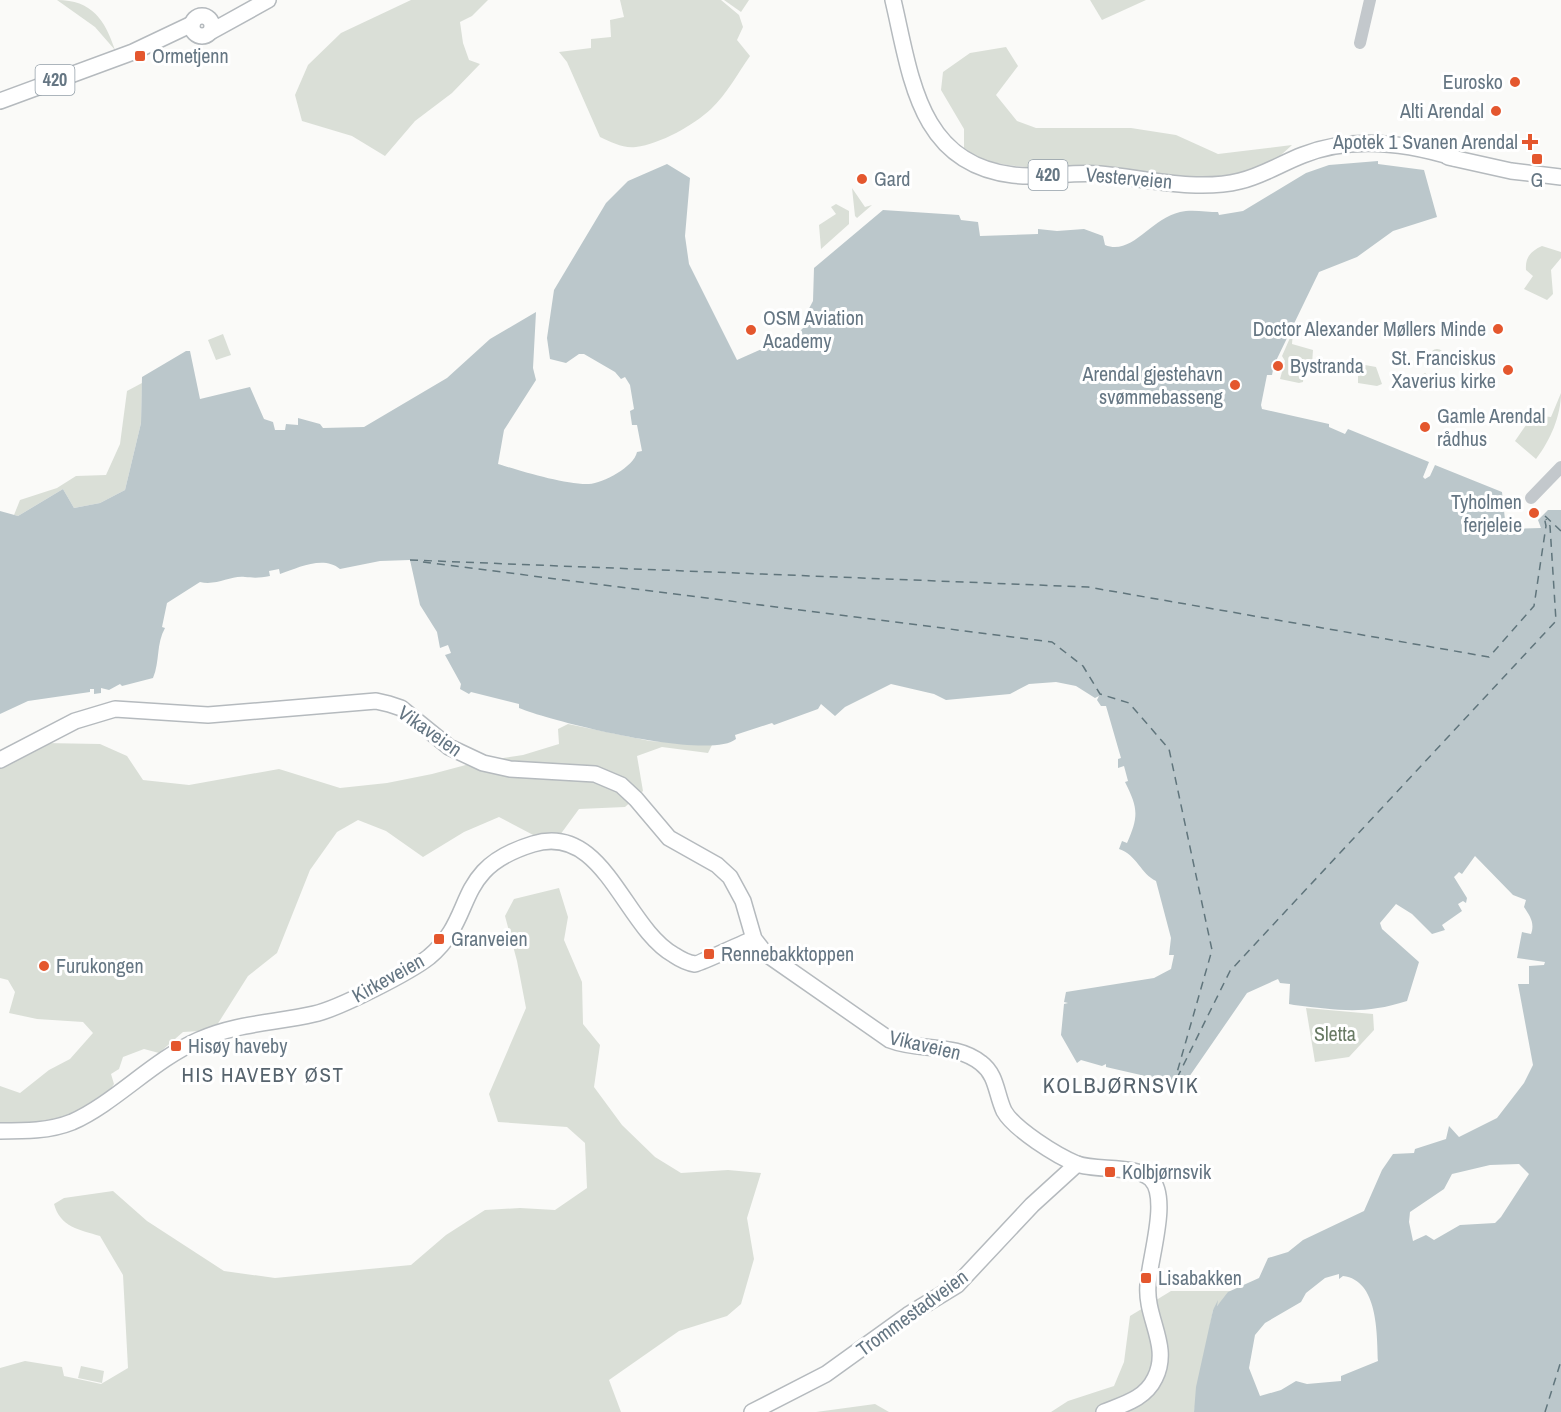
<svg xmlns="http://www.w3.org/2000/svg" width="1561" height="1412" font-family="'Archivo Narrow',sans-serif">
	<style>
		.green { fill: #dadfd7 }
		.water { fill: #bbc7cb; fill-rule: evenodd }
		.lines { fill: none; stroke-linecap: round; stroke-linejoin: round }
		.ferry { stroke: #60757c; stroke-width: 1.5; stroke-dasharray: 8 6; stroke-linecap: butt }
		.major-casing { stroke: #b5babe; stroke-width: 18 }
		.minor { stroke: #c3c8cc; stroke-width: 12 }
		.major { stroke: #fff; stroke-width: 15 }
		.poi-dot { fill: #e4572e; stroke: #fff; stroke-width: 2 }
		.labels { text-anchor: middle; stroke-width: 6; stroke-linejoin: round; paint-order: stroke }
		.shield { fill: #fff; stroke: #939fa8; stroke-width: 1.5 }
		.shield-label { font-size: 18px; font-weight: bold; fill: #657683 }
		.poi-label { font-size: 20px; fill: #657683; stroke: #fff; text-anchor: start }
		.street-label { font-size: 20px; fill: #657683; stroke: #fff }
		.park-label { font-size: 20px; fill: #687a64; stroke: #fff }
		.neighbourhood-label { font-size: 21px; letter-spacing: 1.5px; fill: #57646e; stroke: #fff }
		.quarter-label { font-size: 22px; letter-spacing: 1.5px; fill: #57646e; stroke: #fff }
	</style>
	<rect width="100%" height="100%" fill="#fafaf8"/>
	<g class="green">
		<path d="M57,0C92,0 105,20 115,50L95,27Z"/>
		<path d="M411,0H488L472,16L460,22L463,43L469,60L480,64L452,93L415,121L385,156L352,136L302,121L295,95L308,65L341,33Z"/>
		<path d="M620,0H721L739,15L743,27L737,40L750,56C738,73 727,94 711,109C694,125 660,144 636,147C624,149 611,142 600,137L567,62L559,52L591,48V39L611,37L610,20L624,17Z"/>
		<path d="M724,0H749L741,12Z"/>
		<path d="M1090,0H1146L1102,20Z"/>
		<path d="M1006,47L1018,66L996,95L1017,121L1036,128H1131L1176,135L1218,154L1292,145C1275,162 1253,175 1229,178C1199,182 1154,173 1123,170C1067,166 1019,174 964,154V129L941,90L943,72L970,53Z"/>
		<path d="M852,188L865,207L872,205L857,218L855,216Z"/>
		<path d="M836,204L849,211V224L821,249L819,225L836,214L831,207Z"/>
		<path d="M1542,246L1561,252V258L1551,270L1553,294L1547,300L1524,289L1533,276L1526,270C1525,257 1531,251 1542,246Z"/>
		<path d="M1293,331L1292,344L1313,350L1312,364L1317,365V369L1304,368L1303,382L1299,383L1280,379L1285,361L1282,356Z"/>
		<path d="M223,334L231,355L216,360L208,340Z"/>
		<circle cx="1437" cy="356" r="7"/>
		<path d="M1365,365L1376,367L1382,384L1377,386L1358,383V367L1364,368Z"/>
		<path d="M1425,373L1433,379L1446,375L1436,385L1423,379L1422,375Z"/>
		<path d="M142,383L141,423L125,490L100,503L74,508L63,489L18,516L14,515L20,500L57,488L76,476L106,475L120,444L127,391Z"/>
		<path d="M1561,393C1561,416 1550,441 1536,459L1515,441L1533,415L1551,417Z"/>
		<path d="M568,724L650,741L712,745L708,753L662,747L637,756L643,791L625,807L579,809L560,835L537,837L499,817L464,832L423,857L386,831L358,820L337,832L310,870L277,953L248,976L217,1025L201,1031L183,1032L159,1053L144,1049L123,1057L119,1069L111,1074L114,1084C95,1117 34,1124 0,1125V1086L20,1093L49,1070L70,1059L93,1033L83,1022L37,1019L9,1013L15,992L8,980L0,978V766L44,743L100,744L127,756L143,780L189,785L279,769L340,788L387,783L432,774L477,762L523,755L559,744L558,729Z"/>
		<path d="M559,888L568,917L564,940L582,982L583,1024L600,1045L594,1087L622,1125L655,1157L681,1173L728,1170L761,1173L747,1218L754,1259L741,1304L727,1316L679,1331L609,1380L621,1412H0V1368L25,1361L62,1367L64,1376L101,1384L128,1368L123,1275L100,1236C80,1230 60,1227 54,1204L64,1198L113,1191L147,1221L224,1271L275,1278L411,1265L446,1235L485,1210L520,1208L555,1210L587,1188L585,1143L567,1127L498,1122L489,1094L526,1008L517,961L505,916L514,899Z"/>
		<path d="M1306,1008L1373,1014L1374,1030L1349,1057L1315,1062Z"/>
		<path d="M1171,1291H1231L1213,1310L1194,1412H1051L1068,1401L1114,1386L1124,1362L1130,1316Z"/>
		<path d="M81,1366L104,1371L102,1383L78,1378Z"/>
		<path d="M875,1404L889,1412H816Z"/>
	</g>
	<path class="water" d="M1378,161V164L1424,170L1437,217L1393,231L1357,257L1319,272L1274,365L1272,375H1267L1261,405L1262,409L1329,424V427L1345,434L1348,429L1429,462L1423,477L1425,479L1430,476L1435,465L1502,492L1506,529L1541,528L1538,520L1548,510H1561V1412H1194L1196,1387L1213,1310L1218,1300L1217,1306L1228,1292L1259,1278L1268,1258L1288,1252L1303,1240L1364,1211L1382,1170L1393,1154L1414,1153L1415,1149L1446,1139L1449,1126L1459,1137L1497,1118L1524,1083L1533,1065L1518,984H1529V966L1544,965L1545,962L1517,958L1522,932L1531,934C1535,923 1530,916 1524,907L1526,900L1513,895L1475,856L1462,874L1459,872L1454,877L1467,898L1466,903L1463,901L1458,904L1462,911L1442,925L1445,930L1432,934L1412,914L1396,904L1380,923L1382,929L1419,962L1407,1001C1363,1015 1339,1010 1294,1005L1289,1004L1290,984L1280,983L1278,979L1247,993L1189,1077L1177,1087H1174V1083L1169,1085L1167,1081L1106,1067V1064L1102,1066L1081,1060L1077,1063L1061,1035L1064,1004L1068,1003L1064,1002L1066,992L1154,978L1171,969L1174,955H1169L1171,938L1156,881C1141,874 1137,855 1119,849L1122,841L1127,843C1139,816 1138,808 1125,782L1128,781L1124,766L1118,768V759L1121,758L1106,706H1101L1097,700L1099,696L1095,698L1076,686L1056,682L1029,684L1010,694L946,700L934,694L891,684L845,707L835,716L821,704L818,709L774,725L772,723L735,735L736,739C710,761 553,722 519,708V704L471,692L469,694L460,689L461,684L445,655L451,653L448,645L440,648L437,632L420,605L410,560L380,561L340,569C323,555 298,568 280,574L279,569L269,571L270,576C260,578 254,578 245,577C231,575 217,586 200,582L167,603L162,627L165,628C156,644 160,661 153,678L122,686L120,684L109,690L101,688V693L94,694V689H90V692L28,701L0,714V511L18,516L63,489L74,508L100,503L125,490L141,423L142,377L186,351H190L200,399L250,387L264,419L273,422L275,430H285L286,424L298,425V418L320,424L323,428L364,427L447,378L490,339L536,312L533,368L536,380L504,430L498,464C521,471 566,485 589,484C603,483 634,467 637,452L642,451L637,425H632L630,411L634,409L630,385L625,377L621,379L615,372L584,354H579L566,363L550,359L547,338L554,290L606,203L628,181L667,164L690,178L685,236L689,264L737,360L798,333L808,323L804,318L813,301L814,268L883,210L959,215L961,220L978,222L980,236L1038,234V229L1057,231L1084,229L1103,236L1105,245C1132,256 1150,219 1180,212C1191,209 1207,212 1218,212L1219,215L1243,211L1306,173L1329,165ZM1519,1164L1529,1174L1501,1217L1495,1223L1460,1225L1434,1240L1426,1235L1413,1241L1409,1222L1410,1212L1444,1189L1452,1174L1490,1165ZM1339,1274V1279L1343,1276C1378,1280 1377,1333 1378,1361L1341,1376V1381L1307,1384L1296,1381L1281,1390L1260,1396L1249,1368L1255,1335L1265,1323L1301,1302L1306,1293L1325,1278Z"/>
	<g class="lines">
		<g class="ferry">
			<path d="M1545,516L1561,531"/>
			<path d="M410,560L1088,587L1489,657L1534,606L1546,526L1544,516"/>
			<path d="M423,562L1052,642L1083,666L1100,694L1129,703L1169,749L1212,950L1174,1083"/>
			<path d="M1177,1078L1230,971L1556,621L1550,526L1546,519"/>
			<path d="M1545,1412L1561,1361"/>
		</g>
		<g class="major-casing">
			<g id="major">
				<path d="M893,0C911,76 918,164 1013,175C1042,179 1071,171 1100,174C1144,178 1196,192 1240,181C1262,176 1282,163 1303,155C1351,136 1407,143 1455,158"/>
				<circle cx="202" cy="26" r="10"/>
				<path d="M212,31L268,0"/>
				<path d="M0,101L133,52L192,24"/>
				<path d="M1448,157L1511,171L1561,177"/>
				<path d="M0,760L75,721L115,709L208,715L376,701L389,704L401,708L449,747L483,763L510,769L595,774L621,785L636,799L669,838L717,865L730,877L743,901L754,939L765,953L890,1040C920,1052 955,1042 981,1063C997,1075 996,1094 1004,1111C1014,1129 1057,1156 1077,1164C1096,1171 1137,1165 1151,1179C1170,1198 1149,1260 1148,1285C1145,1318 1171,1346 1155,1378C1145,1399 1124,1404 1104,1412"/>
				<path d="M0,1131C24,1131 50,1131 72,1122C115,1103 153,1060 199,1040C237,1023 275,1023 314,1014C338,1009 410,972 429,957C478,916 451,869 533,844C604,822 624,927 674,955C680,959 688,963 695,964C699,964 744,942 754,939"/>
				<path d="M752,1412L826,1374L908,1315L957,1285L1032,1205L1077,1164"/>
			</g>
		</g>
		<g class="minor">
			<path d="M1360,43L1370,0"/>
			<path d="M1531,498L1561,467"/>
		</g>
		<use href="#major" class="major"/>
	</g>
	<g class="poi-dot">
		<rect x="134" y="50" width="12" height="12" rx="3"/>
		<circle cx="1515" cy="82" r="6"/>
		<circle cx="1496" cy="111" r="6"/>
		<path d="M1527 133h6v6h6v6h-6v6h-6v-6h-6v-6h6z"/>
		<rect x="1531" y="153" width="12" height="12" rx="3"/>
		<circle cx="862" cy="179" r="6"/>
		<circle cx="1498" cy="329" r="6"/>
		<circle cx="751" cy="330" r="6"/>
		<circle cx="1278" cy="366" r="6"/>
		<circle cx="1508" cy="370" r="6"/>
		<circle cx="1235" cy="385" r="6"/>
		<circle cx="1425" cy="427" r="6"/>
		<circle cx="1534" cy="513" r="6"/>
		<rect x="433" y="933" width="12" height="12" rx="3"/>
		<rect x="703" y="948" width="12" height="12" rx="3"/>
		<circle cx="44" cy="966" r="6"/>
		<rect x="170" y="1040" width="12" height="12" rx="3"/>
		<rect x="1104" y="1166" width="12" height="12" rx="3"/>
		<rect x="1140" y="1272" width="12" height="12" rx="3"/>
	</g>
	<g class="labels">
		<g class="shield">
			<rect x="35.5" y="65" width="39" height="30" rx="4.5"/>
			<rect x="1028.5" y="160" width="39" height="30" rx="4.5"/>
		</g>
		<g class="shield-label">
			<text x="55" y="86">420</text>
			<text x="1048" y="181">420</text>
		</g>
		<g class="poi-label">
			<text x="152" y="63">Ormetjenn</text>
			<text x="1503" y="89" text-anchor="end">Eurosko</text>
			<text x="1484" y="118" text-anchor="end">Alti Arendal</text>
			<text x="1518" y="149" text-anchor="end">Apotek 1 Svanen Arendal</text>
			<text x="874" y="186">Gard</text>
			<text x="1537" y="187" text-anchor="middle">G</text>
			<text x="763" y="325">OSM Aviation<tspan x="763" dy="23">Academy</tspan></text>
			<text x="1486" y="336" text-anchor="end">Doctor Alexander Møllers Minde</text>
			<text x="1496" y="365" text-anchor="end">St. Franciskus<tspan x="1496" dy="23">Xaverius kirke</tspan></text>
			<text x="1290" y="373">Bystranda</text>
			<text x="1223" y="381" text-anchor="end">Arendal gjestehavn<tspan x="1223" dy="23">svømmebasseng</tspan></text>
			<text x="1437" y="423">Gamle Arendal<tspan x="1437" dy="23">rådhus</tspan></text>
			<text x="1522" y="509" text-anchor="end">Tyholmen<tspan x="1522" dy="23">ferjeleie</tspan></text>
			<text x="451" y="946">Granveien</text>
			<text x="721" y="961">Rennebakktoppen</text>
			<text x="56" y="973">Furukongen</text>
			<text x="188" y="1053">Hisøy haveby</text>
			<text x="1122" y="1179">Kolbjørnsvik</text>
			<text x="1158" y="1285">Lisabakken</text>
		</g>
		<g class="street-label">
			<text transform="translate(1129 178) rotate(5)" y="7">Vesterveien</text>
			<text transform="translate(430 731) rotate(35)" y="7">Vikaveien</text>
			<text transform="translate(388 978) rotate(-29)" y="7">Kirkeveien</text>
			<text transform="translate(925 1045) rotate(13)" y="7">Vikaveien</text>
			<text transform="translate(912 1313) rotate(-36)" y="7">Trommestadveien</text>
		</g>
		<g class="park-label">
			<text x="1335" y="1041">Sletta</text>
		</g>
		<g class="neighbourhood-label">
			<text x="263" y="1082">HIS HAVEBY ØST</text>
		</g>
		<g class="quarter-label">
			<text x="1121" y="1093">KOLBJØRNSVIK</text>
		</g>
	</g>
</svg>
